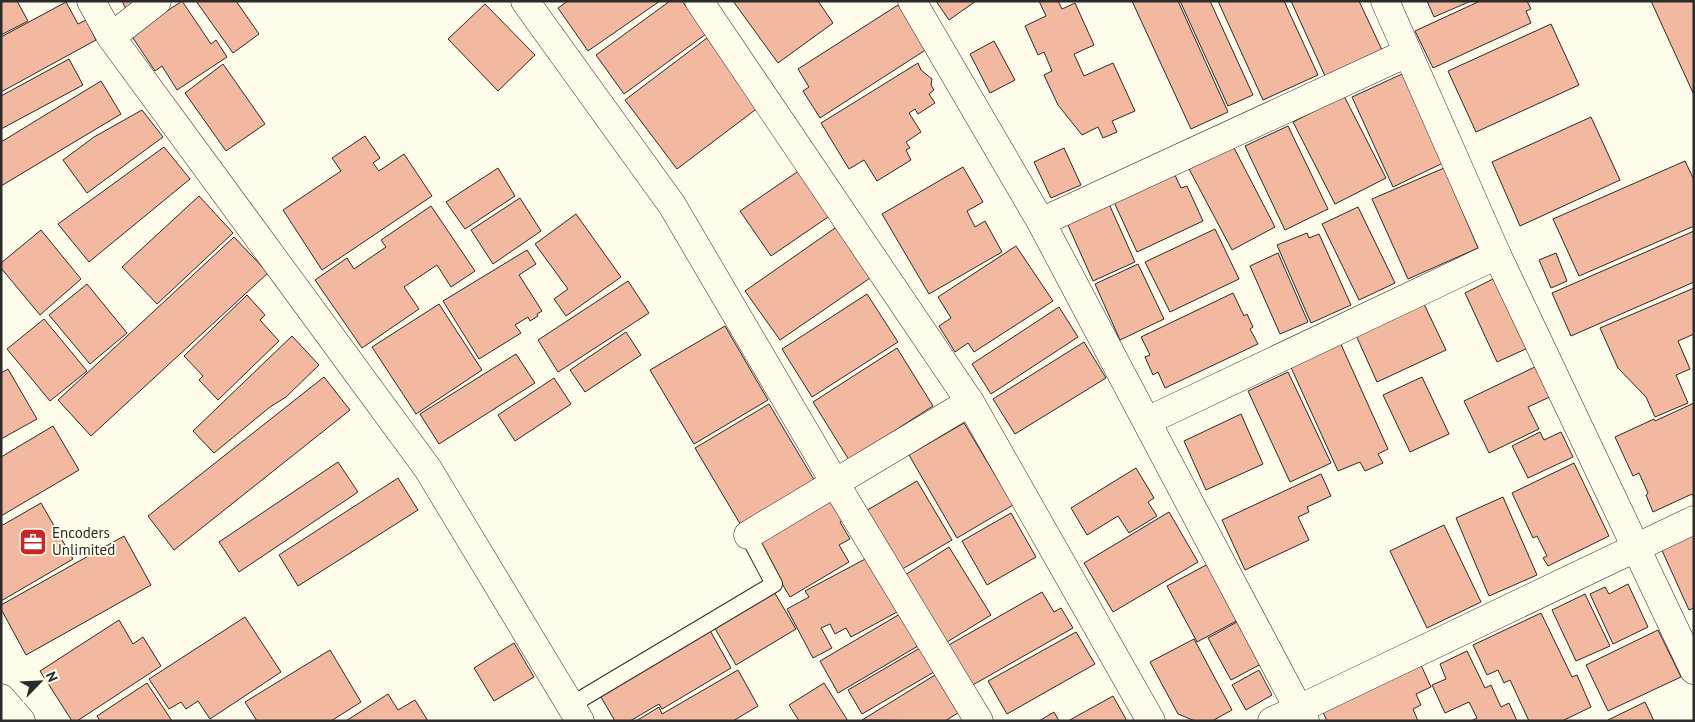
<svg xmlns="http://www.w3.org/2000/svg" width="1695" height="722" font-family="'PT Sans',sans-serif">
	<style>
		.building { fill: #f2b8a0; stroke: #2b2b2b }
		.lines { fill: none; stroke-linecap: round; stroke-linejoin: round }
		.service-casing { stroke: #2b2b2b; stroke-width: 18 }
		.minor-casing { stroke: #2b2b2b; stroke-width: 29 }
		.service { stroke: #fdfbea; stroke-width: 16 }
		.minor { stroke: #fdfbea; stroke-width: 28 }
		.labels { text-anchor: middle; stroke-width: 4; stroke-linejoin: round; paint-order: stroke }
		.poi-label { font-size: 15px; fill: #2b2b2b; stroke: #fdfbea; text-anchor: start }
	</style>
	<rect width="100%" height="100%" fill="#fdfbea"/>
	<g class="building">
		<path d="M1,1H17L28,21L1,35Z"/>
		<path d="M122,1H140L127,11Z"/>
		<path d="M182,1L211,44L216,40L227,57L177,90L162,66L155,71L131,35Z"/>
		<path d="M196,1H236L259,34L233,53Z"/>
		<path d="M568,1H660L588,51L558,8Z"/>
		<path d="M670,1H682L706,34L624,94L596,55Z"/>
		<path d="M733,1H818L833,23L778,63Z"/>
		<path d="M936,1H976L949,20Z"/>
		<path d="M1039,1H1058L1062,9L1075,3L1094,45L1074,54L1084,76L1113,63L1135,111L1112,121L1117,132L1103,138L1098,127L1082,135L1058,105L1044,75L1052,71L1044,52L1038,55L1025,26L1046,16Z"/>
		<path d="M1132,1H1178L1228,112L1191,129Z"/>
		<path d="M1180,1H1210L1253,95L1228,106Z"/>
		<path d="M1218,1H1284L1318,75L1263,100Z"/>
		<path d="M1291,1H1359L1382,50L1325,76Z"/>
		<path d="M1427,1H1471L1434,17Z"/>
		<path d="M1480,1H1527L1531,9L1526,11L1531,23L1433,68L1415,31Z"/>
		<path d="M1651,1H1694V95Z"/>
		<path d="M66,2L78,24L86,20L96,40L1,92V37Z"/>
		<path d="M485,4L535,55L498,91L448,39Z"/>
		<path d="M898,5L927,49L820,118L803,91L809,87L798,69Z"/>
		<path d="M1551,24L1579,85L1476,132L1448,71Z"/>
		<path d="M707,38L759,107L677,169L625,100Z"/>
		<path d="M994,41L1015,80L990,93L970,54Z"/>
		<path d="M69,59L83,85L1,129V96Z"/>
		<path d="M918,63L921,70L932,79L931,85L934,90L929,94L935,103L918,114L915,109L909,113L921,132L906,142L910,148L906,150L911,160L877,181L864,160L849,169L821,123Z"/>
		<path d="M223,64L265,124L226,151L185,93Z"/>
		<path d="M1402,74L1443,163L1393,187L1352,97Z"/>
		<path d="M101,81L121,114L1,186V142Z"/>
		<path d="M1344,96L1386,178L1335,204L1293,122Z"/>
		<path d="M142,110L163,137L87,193L63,160L94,137Z"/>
		<path d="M1591,117L1620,180L1520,226L1492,162Z"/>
		<path d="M1288,126L1328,209L1285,230L1245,146Z"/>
		<path d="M365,136L380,158L373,163L379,171L404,154L432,196L322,270L283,210L341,171L332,158Z"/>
		<path d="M1233,146L1275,227L1232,250L1189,169Z"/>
		<path d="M164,147L190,179L89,262L58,224Z"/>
		<path d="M1064,148L1081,185L1051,198L1034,162Z"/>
		<path d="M1685,161L1694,180V226L1579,276L1553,219Z"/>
		<path d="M963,167L983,202L967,211L975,227L985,221L1002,252L929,294L882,214Z"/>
		<path d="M498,168L515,196L465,229L446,202Z"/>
		<path d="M1444,168L1478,248L1408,279L1372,199Z"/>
		<path d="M800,170L831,215L771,256L740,211Z"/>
		<path d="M1173,171L1181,188L1187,186L1203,221L1137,252L1113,200Z"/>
		<path d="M199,196L233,233L157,304L122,267Z"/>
		<path d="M520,198L541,231L493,264L471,230Z"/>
		<path d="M1109,204L1135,262L1093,281L1067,223Z"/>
		<path d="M431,206L475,271L451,287L437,265L404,287L419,309L362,348L315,280L347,258L354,269L386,247L381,240Z"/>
		<path d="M1358,207L1395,283L1359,300L1322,224Z"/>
		<path d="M576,214L621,277L566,316L554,299L568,289L535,244Z"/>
		<path d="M838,226L873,276L780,340L745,291Z"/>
		<path d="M1215,229L1239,279L1170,312L1145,262Z"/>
		<path d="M41,230L81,279L40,315L1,268V263Z"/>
		<path d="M1694,231V282L1571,336L1552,293Z"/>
		<path d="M1307,233L1309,238L1319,234L1351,305L1311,323L1277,245Z"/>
		<path d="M234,237L268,273L91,436L58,400Z"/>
		<path d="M1016,246L1053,301L974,352L968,343L955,352L939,326L951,318L938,297Z"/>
		<path d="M527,250L536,264L519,275L542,311L537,314L538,316L530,321L528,317L515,325L521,333L479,359L443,301Z"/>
		<path d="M1278,253L1308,322L1280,334L1250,266Z"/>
		<path d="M1556,253L1567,281L1551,288L1539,260Z"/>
		<path d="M1138,264L1164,319L1120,340L1095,284Z"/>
		<path d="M1495,278L1528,348L1497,362L1465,293Z"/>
		<path d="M628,281L649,313L558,372L538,340Z"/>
		<path d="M87,284L127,333L90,364L49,315Z"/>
		<path d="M1694,288V334L1678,341L1690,369L1676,375L1688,403L1655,417L1646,397L1618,368L1600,328Z"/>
		<path d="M1233,293L1244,316L1247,314L1253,327L1250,329L1258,344L1165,388L1158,372L1153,375L1145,357L1150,355L1141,337Z"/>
		<path d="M867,294L898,342L812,397L782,349Z"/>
		<path d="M247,295L265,315L260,320L279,341L218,400L199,380L203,376L184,356Z"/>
		<path d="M1423,302L1446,350L1377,382L1355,333Z"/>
		<path d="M439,304L482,370L416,414L372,347Z"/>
		<path d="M1059,307L1078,337L991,394L972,364Z"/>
		<path d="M44,319L87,371L50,401L7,349Z"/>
		<path d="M725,326L768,400L694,444L650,370Z"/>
		<path d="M626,332L641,355L585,392L570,370Z"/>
		<path d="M292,336L319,365L286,397L270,407L214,453L193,431Z"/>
		<path d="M1339,340L1388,449L1378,454L1383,463L1365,471L1360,462L1338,471L1289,363Z"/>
		<path d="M1084,342L1106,378L1015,434L993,399Z"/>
		<path d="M897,348L933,406L849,460L813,402Z"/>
		<path d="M516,354L535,383L439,444L420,414Z"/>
		<path d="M1539,365L1554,395L1528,407L1539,429L1489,453L1464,401Z"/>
		<path d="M8,369L37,419L1,439V373Z"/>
		<path d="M1288,372L1331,463L1290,482L1248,391Z"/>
		<path d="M324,377L350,410L174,550L148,516Z"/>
		<path d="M1422,377L1449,434L1410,452L1383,395Z"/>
		<path d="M554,378L571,404L515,441L498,415Z"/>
		<path d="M1694,403V498L1692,494L1653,512L1646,495L1648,493L1639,473L1633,476L1615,437L1654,419L1655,421Z"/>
		<path d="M769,404L816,483L742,527L695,448Z"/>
		<path d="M1241,414L1263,464L1206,490L1184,441Z"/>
		<path d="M964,423L1013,505L957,538L909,455Z"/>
		<path d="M53,426L79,470L1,516V457Z"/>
		<path d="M1540,432L1544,440L1561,432L1573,457L1528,478L1512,446Z"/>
		<path d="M338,462L358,492L239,572L219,542Z"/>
		<path d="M1574,463L1609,536L1548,566L1543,558L1547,556L1537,536L1533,538L1512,493Z"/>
		<path d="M1136,468L1154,498L1148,502L1157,516L1129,533L1118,516L1087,535L1071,508Z"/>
		<path d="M1321,474L1331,496L1307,507L1309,512L1298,517L1309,540L1245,570L1222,520Z"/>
		<path d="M398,478L418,510L298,586L279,555Z"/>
		<path d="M917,481L952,540L899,571L864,512Z"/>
		<path d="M831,496L845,519L840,522L850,539L839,545L849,562L790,597L756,540Z"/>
		<path d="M1503,497L1537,575L1489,596L1456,518Z"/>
		<path d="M41,503L73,559L1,601V526Z"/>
		<path d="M1169,512L1198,562L1113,612L1084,563Z"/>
		<path d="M1011,513L1036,557L987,585L962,541Z"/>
		<path d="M1444,525L1481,602L1427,628L1390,551Z"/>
		<path d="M1694,531V608L1689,610L1660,546Z"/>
		<path d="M124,536L151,585L26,655L1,609V605Z"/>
		<path d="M949,547L991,615L947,642L905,575Z"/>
		<path d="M869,557L899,611L851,637L846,628L835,634L830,624L821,628L832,648L813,658L787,609L809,597L805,591Z"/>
		<path d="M1210,563L1240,619L1197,642L1167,586Z"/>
		<path d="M1628,584L1648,627L1613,644L1590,594L1605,587L1609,594Z"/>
		<path d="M773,590L796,629L736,665L713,625Z"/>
		<path d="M1042,592L1054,612L1061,608L1073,628L971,686L947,646Z"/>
		<path d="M1585,594L1610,646L1576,661L1552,610Z"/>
		<path d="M1541,613L1572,677L1577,675L1591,707L1562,721H1529L1510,680L1504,683L1498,670L1487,675L1473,645Z"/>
		<path d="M900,614L918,646L838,693L820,661Z"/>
		<path d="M245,617L281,672L210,719L198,701L186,709L181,702L169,709L149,679Z"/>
		<path d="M119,620L133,644L143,637L161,666L77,721H72L40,671Z"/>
		<path d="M1237,622L1261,664L1231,680L1208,638Z"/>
		<path d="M708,627L731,668L662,709L659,704L630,721H615L598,692Z"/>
		<path d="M1658,630L1681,677L1608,711L1586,665Z"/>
		<path d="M1076,632L1095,664L1007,714L988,681Z"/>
		<path d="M1194,639L1232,710L1212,721H1195L1178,714L1150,662Z"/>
		<path d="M514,643L534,677L494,701L474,668Z"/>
		<path d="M920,648L934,672L862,714L848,690Z"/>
		<path d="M330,650L361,702L331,721H257L245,702Z"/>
		<path d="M1467,651L1485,688L1491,685L1501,707L1509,703L1517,721H1471L1477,718L1469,702L1445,713L1432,685L1446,679L1440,664Z"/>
		<path d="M1421,665L1431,687L1416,694L1421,705L1413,709L1418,721H1327L1322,710Z"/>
		<path d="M738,670L758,706L733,721H636L659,707L662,714Z"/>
		<path d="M1259,670L1272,695L1246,710L1232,685Z"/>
		<path d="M935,675L958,713L945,721L862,720Z"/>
		<path d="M147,683L172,721H100L97,716Z"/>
		<path d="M824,683L848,721H799L789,705Z"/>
		<path d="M388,694L398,710L415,700L428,721H346Z"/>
		<path d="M1113,696L1127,721H1068Z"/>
		<path d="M1645,702L1654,721H1606Z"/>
		<path d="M1054,712L1059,721H1039Z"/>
	</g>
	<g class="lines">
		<g class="service-casing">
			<path id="service" d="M571,705L774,584L748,535"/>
		</g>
		<g class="minor-casing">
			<g id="minor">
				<path d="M91,1L111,37L428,469L580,721"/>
				<path d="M525,1L672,205L835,483L979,721"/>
				<path d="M699,1L970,402L1151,721"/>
				<path d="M912,1L1041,222L1305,721"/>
				<path d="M1385,1L1497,255L1694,670"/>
				<path d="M111,37L157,1"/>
				<path d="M1041,222L1407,53"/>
				<path d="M1147,421L1497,255"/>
				<path d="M748,535L970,402"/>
				<path d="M1,698L21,721"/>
				<path d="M1272,721L1299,709L1694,520"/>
			</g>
		</g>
		<use href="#service" class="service"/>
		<use href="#minor" class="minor"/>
	</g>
	<defs>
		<g id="office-square" transform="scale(1.4375)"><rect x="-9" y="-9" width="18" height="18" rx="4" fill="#c62828" stroke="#fdfbea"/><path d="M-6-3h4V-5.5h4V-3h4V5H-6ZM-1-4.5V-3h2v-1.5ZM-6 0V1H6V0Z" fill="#fff"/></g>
	</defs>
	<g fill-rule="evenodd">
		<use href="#office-square" x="33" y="542"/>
	</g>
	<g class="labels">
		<g class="poi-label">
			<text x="52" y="538">Encoders<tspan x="52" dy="17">Unlimited</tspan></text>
		</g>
	</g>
	<rect width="1695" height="722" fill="none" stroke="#2b2b2b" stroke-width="5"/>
	<g transform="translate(40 682) rotate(66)" stroke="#fdfbea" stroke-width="4" paint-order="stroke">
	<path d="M0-4L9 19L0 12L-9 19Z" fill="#2b2b2b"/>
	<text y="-8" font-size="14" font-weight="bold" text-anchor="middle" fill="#2b2b2b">N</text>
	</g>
</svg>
